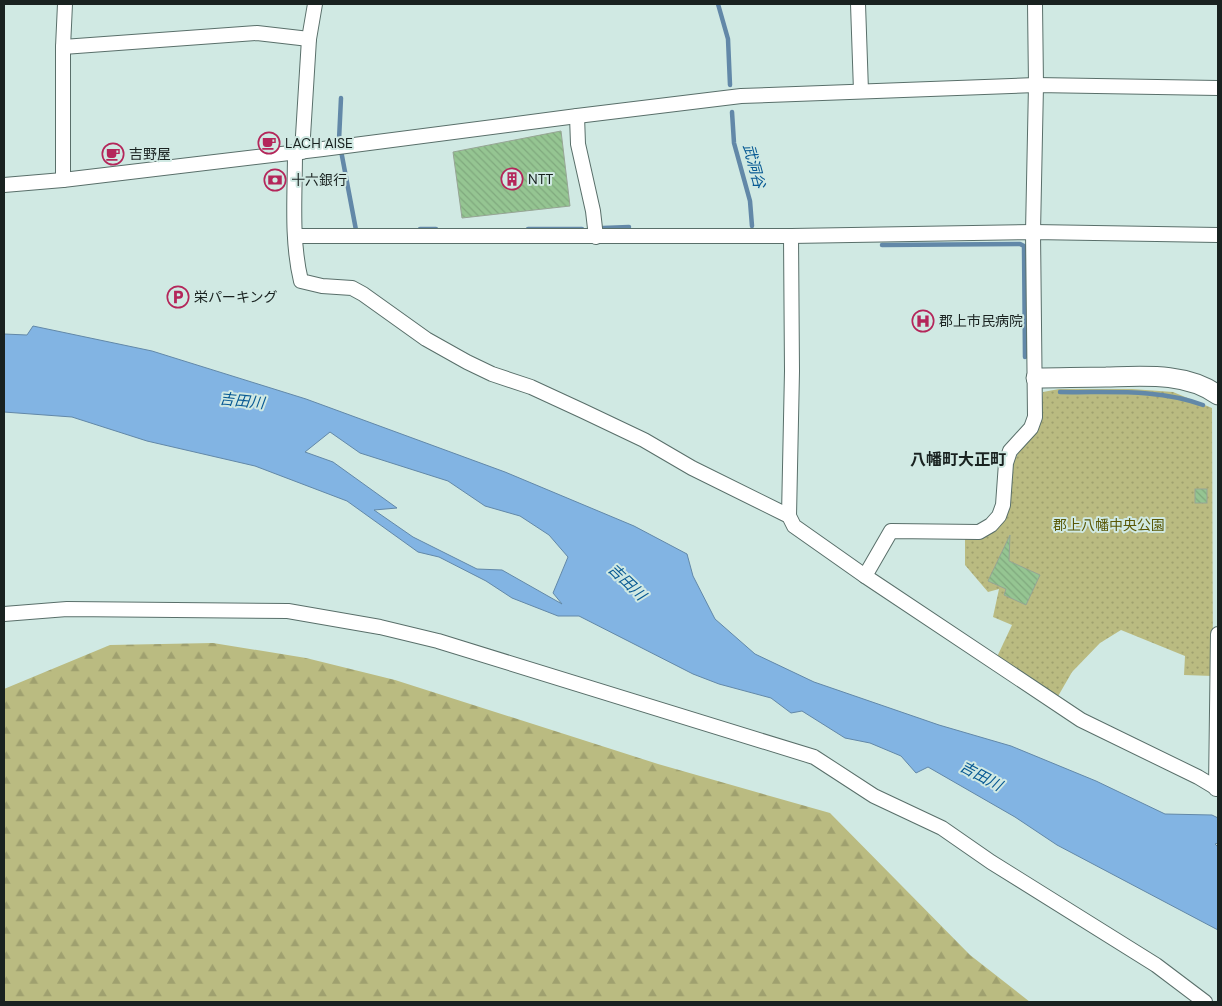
<svg xmlns="http://www.w3.org/2000/svg" width="1222" height="1006" font-family="'DM Sans','Noto Sans JP',sans-serif">
	<style>
		.forest { fill: url(#forest-firs) }
		.park { fill: url(#park-dots) }
		.water { fill: #82b4e3; stroke: #6288a8; fill-rule: evenodd }
		.lines { fill: none; stroke-linecap: round; stroke-linejoin: round }
		.stream { stroke: #6288a8; stroke-width: 4.5 }
		.building { fill: url(#building-back-hatch); stroke: #96a595 }
		.street-casing { stroke: #596f6a; stroke-width: 16 }
		.secondary-casing { stroke: #596f6a; stroke-width: 21 }
		.street { stroke: #fff; stroke-width: 14 }
		.secondary { stroke: #fff; stroke-width: 19 }
		.labels { text-anchor: middle; stroke-width: 4; stroke-linejoin: round; paint-order: stroke }
		.poi-label { font-size: 14px; fill: #192220; stroke: #d0e9e3; text-anchor: start }
		.park-label { font-size: 14px; fill: #595807; stroke: #d0e9e3 }
		.water-label { font-size: 15px; font-style: italic; fill: #075993; stroke: #d0e9e3 }
		.quarter-label { font-size: 16px; font-weight: bold; fill: #192220; stroke: #d0e9e3 }
	</style>
	<defs>
		<pattern id="forest-firs" width="22" height="20" patternUnits="userSpaceOnUse" patternTransform="scale(1.25)"><rect width="22" height="20" fill="#babb81"/><path d="M5 1l3.5 6h-7zM16 11l3.5 6h-7z" fill="#9fa06f"/></pattern>
		<pattern id="park-dots" width="8" height="8" patternUnits="userSpaceOnUse" patternTransform="scale(1.25)"><rect width="8" height="8" fill="#babb81"/><path d="M2 2h.1M6 6h.1" fill="none" stroke="#9fa06f" stroke-width="1.8" stroke-linecap="round"/></pattern>
		<pattern id="building-back-hatch" width="6" height="6" patternUnits="userSpaceOnUse" patternTransform="scale(1.25)"><rect width="6" height="6" fill="#95c592"/><path d="M-1 5l2 2M0 0l6 6M5-1l2 2" fill="none" stroke="#80a97e"/></pattern>
	</defs>
	<rect width="100%" height="100%" fill="#d0e9e3"/>
	<path class="forest" d="M213,643L306,658L395,680L658,764L830,813L970,955L1030,1002H4V689L110,645Z"/>
	<path class="park" d="M1059,389H1132L1173,392L1212,408L1213,676L1184,675L1185,656L1121,630L1100,643L1072,672L1057,698L996,659L1012,625L993,617L999,589L988,592L965,565V535L988,533L1011,466L1019,452L1035,432L1040,420L1043,392Z"/>
	<path class="water" d="M33,326L152,351L306,399L505,472L634,526L687,554L693,576L715,619L755,654L814,682L939,725L1011,746L1096,781L1165,814L1212,815L1218,818V843L1215,844L1218,847V930L1057,845L1015,817L928,767L916,773L901,756L870,743L845,738L802,711L791,713L771,698L719,684L693,674L579,616H558L512,598L486,581L439,557L418,552L347,501L255,466L147,441L72,417L4,412V334L27,335ZM330,432L360,453L448,481L485,506L520,516L549,535L568,557L553,593L562,604L502,570L477,569L413,537L374,510L397,508L333,462L305,452Z"/>
	<g class="lines">
		<g class="stream">
			<path d="M718,4L728,39L730,85"/>
			<path d="M341,98L339,140L356,230"/>
			<path d="M732,112L734,143L750,201L752,226"/>
			<path d="M603,228L629,227"/>
			<path d="M420,229H436"/>
			<path d="M528,229H582"/>
			<path d="M882,245L1020,244L1024,246L1025,357"/>
			<path d="M1060,392C1108,393 1157,388 1203,405"/>
		</g>
	</g>
	<g class="building">
		<path d="M561,131L570,206L462,218L453,152Z"/>
		<rect x="1195" y="489" width="12" height="14"/>
		<path d="M1010,535L1009,561L1040,575L1026,605L1004,595L1006,589L988,581Z"/>
	</g>
	<g class="lines">
		<g class="street-casing">
			<g id="street">
				<path d="M858,4L861,91"/>
				<path d="M63,47L257,33L309,39"/>
				<path d="M577,116L578,144L593,211L596,237"/>
				<path d="M302,152L309,39L315,4"/>
				<path d="M295,153C295,194 291,240 301,281L322,286L352,288L363,294L426,339L467,362L492,374L531,387L583,411L644,440L692,468L789,516L794,526L865,576L1081,720L1198,777L1218,789"/>
				<path d="M63,180V47L65,4"/>
				<path d="M4,185L63,180L323,149L577,116L741,96L1036,85L1218,88"/>
				<path d="M295,236H791L1033,232L1218,235"/>
				<path d="M789,516L792,371L791,236"/>
				<path d="M865,576L891,531L979,532L991,525L999,516L1003,505L1006,463L1010,451L1031,428L1035,417L1033,232L1036,85L1035,4"/>
				<path d="M4,614L67,609L288,611L380,627L438,641L814,757L874,796L942,828L991,862L1156,965L1205,1002"/>
				<path d="M1216,789L1218,634"/>
			</g>
		</g>
		<g class="secondary-casing">
			<path id="secondary" d="M1036,378C1059,378 1082,377 1106,377C1143,376 1186,372 1218,395"/>
		</g>
		<use href="#street" class="street"/>
		<use href="#secondary" class="secondary"/>
	</g>
	<defs>
		<g id="cafe-ring" transform="scale(1.125)"><circle r="9.5" fill="#d0e9e3" stroke="#b4265a" stroke-width="1.5"/><path d="M-5.5-4.5H6V0H3Q3 3.5 0 3.5H-2.5Q-5.5 3.5-5.5 0ZM3-3.2v2h1.7v-2ZM-6 4.5H4V6H-6Z" fill="#b4265a"/></g>
		<g id="building-ring" transform="scale(1.125)"><circle r="9.5" fill="#d0e9e3" stroke="#b4265a" stroke-width="1.5"/><path d="M-4-6H4V6H1V3H-1V6H-4ZM-2.5-4.3h1.7v1.8h-1.7ZM.8-4.3h1.7v1.8H.8ZM-2.5-1h1.7V.8h-1.7ZM.8-1h1.7V.8H.8Z" fill="#b4265a"/></g>
		<g id="bank-ring" transform="scale(1.125)"><circle r="9.5" fill="#d0e9e3" stroke="#b4265a" stroke-width="1.5"/><path d="M-6-4H6V4H-6ZM0-2.3a2.3 2.3 0 1 0 0 4.6a2.3 2.3 0 1 0 0-4.6Z" fill="#b4265a"/></g>
		<g id="parking-ring" transform="scale(1.125)"><circle r="9.5" fill="#d0e9e3" stroke="#b4265a" stroke-width="1.5"/><path d="M-3.5-5.5H1a3.5 3.5 0 0 1 0 7H-1V5.5H-3.5ZM-1-3.4V-.6H.8a1.4 1.4 0 0 0 0-2.8Z" fill="#b4265a"/></g>
		<g id="hospital-ring" transform="scale(1.125)"><circle r="9.5" fill="#d0e9e3" stroke="#b4265a" stroke-width="1.5"/><path d="M-5-5h3v3.5h4V-5h3V5h-3V1.5h-4V5h-3Z" fill="#b4265a"/></g>
	</defs>
	<g fill-rule="evenodd">
		<use href="#cafe-ring" x="269" y="143"/>
		<use href="#cafe-ring" x="113" y="154"/>
		<use href="#building-ring" x="512" y="179"/>
		<use href="#bank-ring" x="275" y="180"/>
		<use href="#parking-ring" x="178" y="297"/>
		<use href="#hospital-ring" x="923" y="321"/>
	</g>
	<g class="labels">
		<g class="poi-label">
			<text x="285" y="148">LACH AISE</text>
			<text x="129" y="159">吉野屋</text>
			<text x="528" y="184">NTT</text>
			<text x="291" y="185">十六銀行</text>
			<text x="194" y="302">栄パーキング</text>
			<text x="939" y="326">郡上市民病院</text>
		</g>
		<g class="park-label">
			<text x="1109" y="530">郡上八幡中央公園</text>
		</g>
		<g class="water-label">
			<text transform="translate(754 166) rotate(75)" y="5">武洞谷</text>
			<text transform="translate(242 401) rotate(6)" y="5">吉田川</text>
			<text transform="translate(627 582) rotate(44)" y="5">吉田川</text>
			<text transform="translate(981 776) rotate(28)" y="5">吉田川</text>
		</g>
		<g class="quarter-label">
			<text x="958" y="465">八幡町大正町</text>
		</g>
	</g>
	<rect width="1222" height="1006" fill="none" stroke="#192220" stroke-width="10"/>
</svg>
